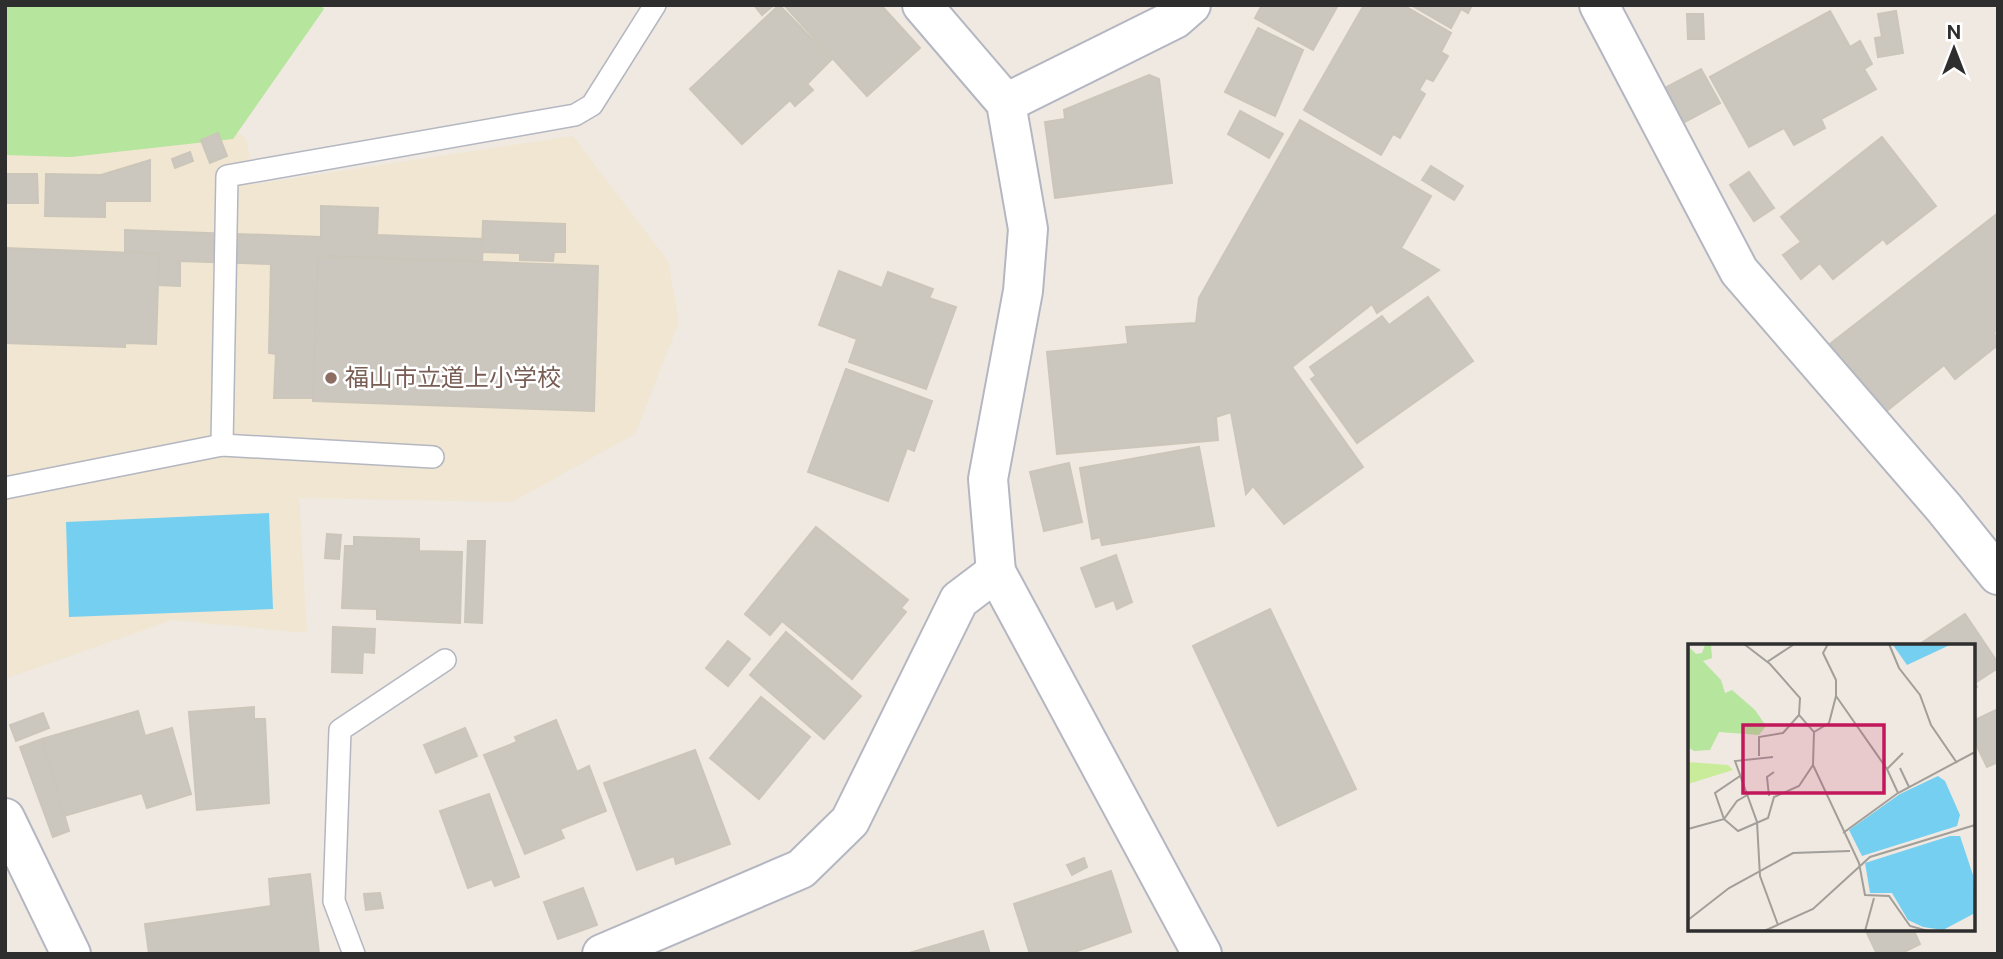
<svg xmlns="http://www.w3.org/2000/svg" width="2003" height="959" font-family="'Public Sans','Noto Sans JP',sans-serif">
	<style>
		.education { fill: #f0e6d1 }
		.green { fill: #b6e59e }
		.water { fill: #75cff0 }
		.building { fill: #cbc7bf; stroke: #cbc5ba; stroke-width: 2 }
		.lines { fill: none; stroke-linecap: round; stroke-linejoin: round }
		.service-casing { stroke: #b4b7c1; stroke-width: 24 }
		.minor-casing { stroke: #b4b7c1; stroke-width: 42 }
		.tertiary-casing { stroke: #b4b7c1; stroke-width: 42 }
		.service { stroke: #fff; stroke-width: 21 }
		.minor { stroke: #fff; stroke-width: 38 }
		.tertiary { stroke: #fff; stroke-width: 38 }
		.education-dot { fill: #8d6e63; stroke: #fff; stroke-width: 2.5 }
		.labels { text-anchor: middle; stroke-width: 5; stroke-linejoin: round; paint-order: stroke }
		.education-label { font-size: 24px; fill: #785e54; stroke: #fff; text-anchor: start }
		.inset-road { fill: none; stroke: #a29e99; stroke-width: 2 }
		.view { fill: #c2185b; fill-opacity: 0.15; stroke: #c2185b; stroke-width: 3.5 }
		.inset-edge { fill: none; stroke: #2e2e2e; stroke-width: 3.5 }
	</style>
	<rect width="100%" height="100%" fill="#efe9e1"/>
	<path class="education" d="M214,119L246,138L255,184L573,136L668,261L679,322L635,434L512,502L299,498L307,633L172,620L5,679V132Z"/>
	<path class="green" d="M5,5H321L324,9L233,139L71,157L5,155Z"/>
	<path class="water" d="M269,513L273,609L69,617L66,522Z"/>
	<g class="building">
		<path d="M754,5H774L762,15Z"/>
		<path d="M779,5L832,59L807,84L813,90L795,106L790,100L742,144L690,89Z"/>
		<path d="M784,5H881L920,48L867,96Z"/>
		<path d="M1262,5H1338L1313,50L1255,18Z"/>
		<path d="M1364,5H1403L1451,33L1441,52L1448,56L1433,81L1426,78L1419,90L1425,94L1400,138L1393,134L1381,155L1304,110Z"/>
		<path d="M1411,5H1472L1468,13L1461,9L1451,28Z"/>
		<path d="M1830,11L1850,47L1860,41L1872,64L1864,69L1876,89L1821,119L1825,128L1794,145L1784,128L1749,147L1710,77Z"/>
		<path d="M1896,11L1903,53L1878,57L1875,38L1882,37L1878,14Z"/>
		<path d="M1687,14H1703L1704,39H1688Z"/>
		<path d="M1258,28L1303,50L1275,116L1225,92Z"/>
		<path d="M1701,69L1720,103L1683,123L1665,88Z"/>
		<path d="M1149,75L1159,79L1172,183L1055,198L1045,122L1065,119L1064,110Z"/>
		<path d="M1240,111L1283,134L1269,158L1228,134Z"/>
		<path d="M1300,120L1431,196L1401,248L1439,270L1377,313L1372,304L1292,367L1363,467L1284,524L1253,486L1246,494L1231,412L1216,417L1218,440L1057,454L1047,352L1128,344L1126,327L1196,323L1199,298Z"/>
		<path d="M218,133L227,156L210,163L201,140Z"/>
		<path d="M1882,137L1936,206L1887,244L1883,239L1833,279L1820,263L1801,279L1783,255L1801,242L1781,217Z"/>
		<path d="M190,152L193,161L175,168L172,159Z"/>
		<path d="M150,160V201H105V217L45,216L46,174L101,175Z"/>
		<path d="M1431,166L1463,186L1454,200L1422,180Z"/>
		<path d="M1749,172L1774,208L1754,221L1730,185Z"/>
		<path d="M5,174H37L38,203H5Z"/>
		<path d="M321,206L378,208L377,235L483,239L482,262L318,256L313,398H274L276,354L269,353L271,264L180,261V286L158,285L159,254L125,252V230L321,237Z"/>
		<path d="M1998,213V329L1994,332L1998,345L1955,379L1944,365L1884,413L1830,344Z"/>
		<path d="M483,221L565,224V252H554L553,261L520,260V253L482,252Z"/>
		<path d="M5,248L159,254L156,344L125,343V347L5,343Z"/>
		<path d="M318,256L598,266L594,411L313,401Z"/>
		<path d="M839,271L882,288L888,272L933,289L929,298L956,307L926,389L849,362L857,339L819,325Z"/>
		<path d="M1428,297L1473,361L1357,443L1311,379L1316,376L1310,367L1382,316L1389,325Z"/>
		<path d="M846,369L932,401L914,451L907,448L888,501L808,472Z"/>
		<path d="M1199,447L1214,526L1102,545L1100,537L1092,539L1080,468Z"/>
		<path d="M1069,463L1082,522L1044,531L1030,472Z"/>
		<path d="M816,527L908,600L901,608L906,612L852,679L782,621L770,635L745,614Z"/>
		<path d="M327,534L341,535L339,559L325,558Z"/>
		<path d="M354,537L419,539V551L462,552L460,623L377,619V609L342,608L345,546H354Z"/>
		<path d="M468,541H485L482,623L465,622Z"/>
		<path d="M1116,555L1132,602L1117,609L1114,600L1096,607L1081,568Z"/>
		<path d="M1270,609L1356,789L1278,826L1193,646Z"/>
		<path d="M1965,614L1998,663V668L1975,683L1977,687L1973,690V646H1917Z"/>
		<path d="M333,627L375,629L374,653L363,652L362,673L332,672Z"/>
		<path d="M786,632L861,696L824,739L750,675Z"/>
		<path d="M728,641L750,659L728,686L706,668Z"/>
		<path d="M761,697L810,737L759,799L710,758Z"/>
		<path d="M254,707V719H265L269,803L197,810L189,712Z"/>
		<path d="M1998,709V762L1987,767L1973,738V721Z"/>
		<path d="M138,711L145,736L172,728L191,794L147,808L142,793L64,816L42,739Z"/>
		<path d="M43,713L49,728L16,741L10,725Z"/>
		<path d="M556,720L577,772L589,766L606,811L560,829L564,838L525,854L484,755L517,742L515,737Z"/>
		<path d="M465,728L477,756L436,773L424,745Z"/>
		<path d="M42,739L69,831L53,837L20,747Z"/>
		<path d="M695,750L730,844L676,864L674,856L637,870L604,783Z"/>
		<path d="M489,794L519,877L495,886L492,879L468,888L440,811Z"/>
		<path d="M1084,858L1087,867L1072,875L1067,865Z"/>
		<path d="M1111,871L1131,932L1069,954H1030L1014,904Z"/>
		<path d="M310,874L319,954H149L145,924L271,906L269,879Z"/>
		<path d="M583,888L597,925L558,939L544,902Z"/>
		<path d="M380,893L383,908L366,910L364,894Z"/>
		<path d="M1865,929H1913L1920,944L1900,954H1877Z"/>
		<path d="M983,931L990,954H906Z"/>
	</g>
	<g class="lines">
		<g class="service-casing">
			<g id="service">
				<path d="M222,445L227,176L575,115L592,105L655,5"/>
				<path d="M5,488L222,445L433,457"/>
				<path d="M354,954L334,901L340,730L445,660"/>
			</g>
		</g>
		<g class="minor-casing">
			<g id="minor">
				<path d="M1599,5L1739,271L1944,508L1998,575"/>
				<path d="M1006,103L1175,19L1191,5"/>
				<path d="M5,818L71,954"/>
				<path d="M602,954L801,869L850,821L959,600L996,572L988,479L1023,291L1028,229L1006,103L922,5"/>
			</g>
		</g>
		<g class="tertiary-casing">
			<path id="tertiary" d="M996,572L1202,954"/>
		</g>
		<use href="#service" class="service"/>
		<use href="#minor" class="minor"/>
		<use href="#tertiary" class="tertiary"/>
	</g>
	<circle class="education-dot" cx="331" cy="378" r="7"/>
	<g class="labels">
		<g class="education-label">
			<text x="345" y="386">福山市立道上小学校</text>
		</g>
	</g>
	<g transform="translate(1688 644)">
		<rect width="287" height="287" fill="#efe9e1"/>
		<path d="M17,1H23L24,14L15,17L33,36L37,49L44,46L67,66L78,82L71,91L31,88L22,106L6,107L0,103V2L8,10L14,9Z" fill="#b6e59e"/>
		<path d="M0,118L40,121L45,126L0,140Z" fill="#c9ec9a"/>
		<path d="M264,0L219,21L205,1V0ZM250,132L257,137L272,171L269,182L174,212L161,186L212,150ZM262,192H272L285,231L287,269L255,286L235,283L220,276L204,249H182L177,219Z" fill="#75cff0"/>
		<path class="inset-road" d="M56,0L82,20L112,54L111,71L126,88L125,121L171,219L177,251L201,252L222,282L240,287M201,0L211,24L232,51L243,81L269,119M79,18L105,1M148,52L199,125L210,149M126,88L141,79L148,52V36L135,9L140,0M71,112V93L95,89L111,71M85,113L47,117L69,178L72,232L90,281M212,124L221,143M199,125L215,109M81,152L79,133L86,128M36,175L27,149L52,132M36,175L49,157L61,150M0,185L36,175L50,187L80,174L86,153L111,142L125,121M155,189L210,149L287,108M0,276L41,244L105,209L162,207M76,287L125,265L182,213L287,181M177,287L186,254"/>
		<path class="view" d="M55,81H196V149H55Z"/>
		<rect width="287" height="287" class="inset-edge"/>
	</g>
	<rect width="2003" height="959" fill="none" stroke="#2e2e2e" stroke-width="14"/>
	<g transform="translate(1954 49)" stroke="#ffffff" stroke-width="5" paint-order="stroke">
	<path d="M0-5L12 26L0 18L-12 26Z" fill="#2e2e2e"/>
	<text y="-10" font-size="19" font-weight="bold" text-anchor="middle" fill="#2e2e2e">N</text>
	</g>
</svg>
